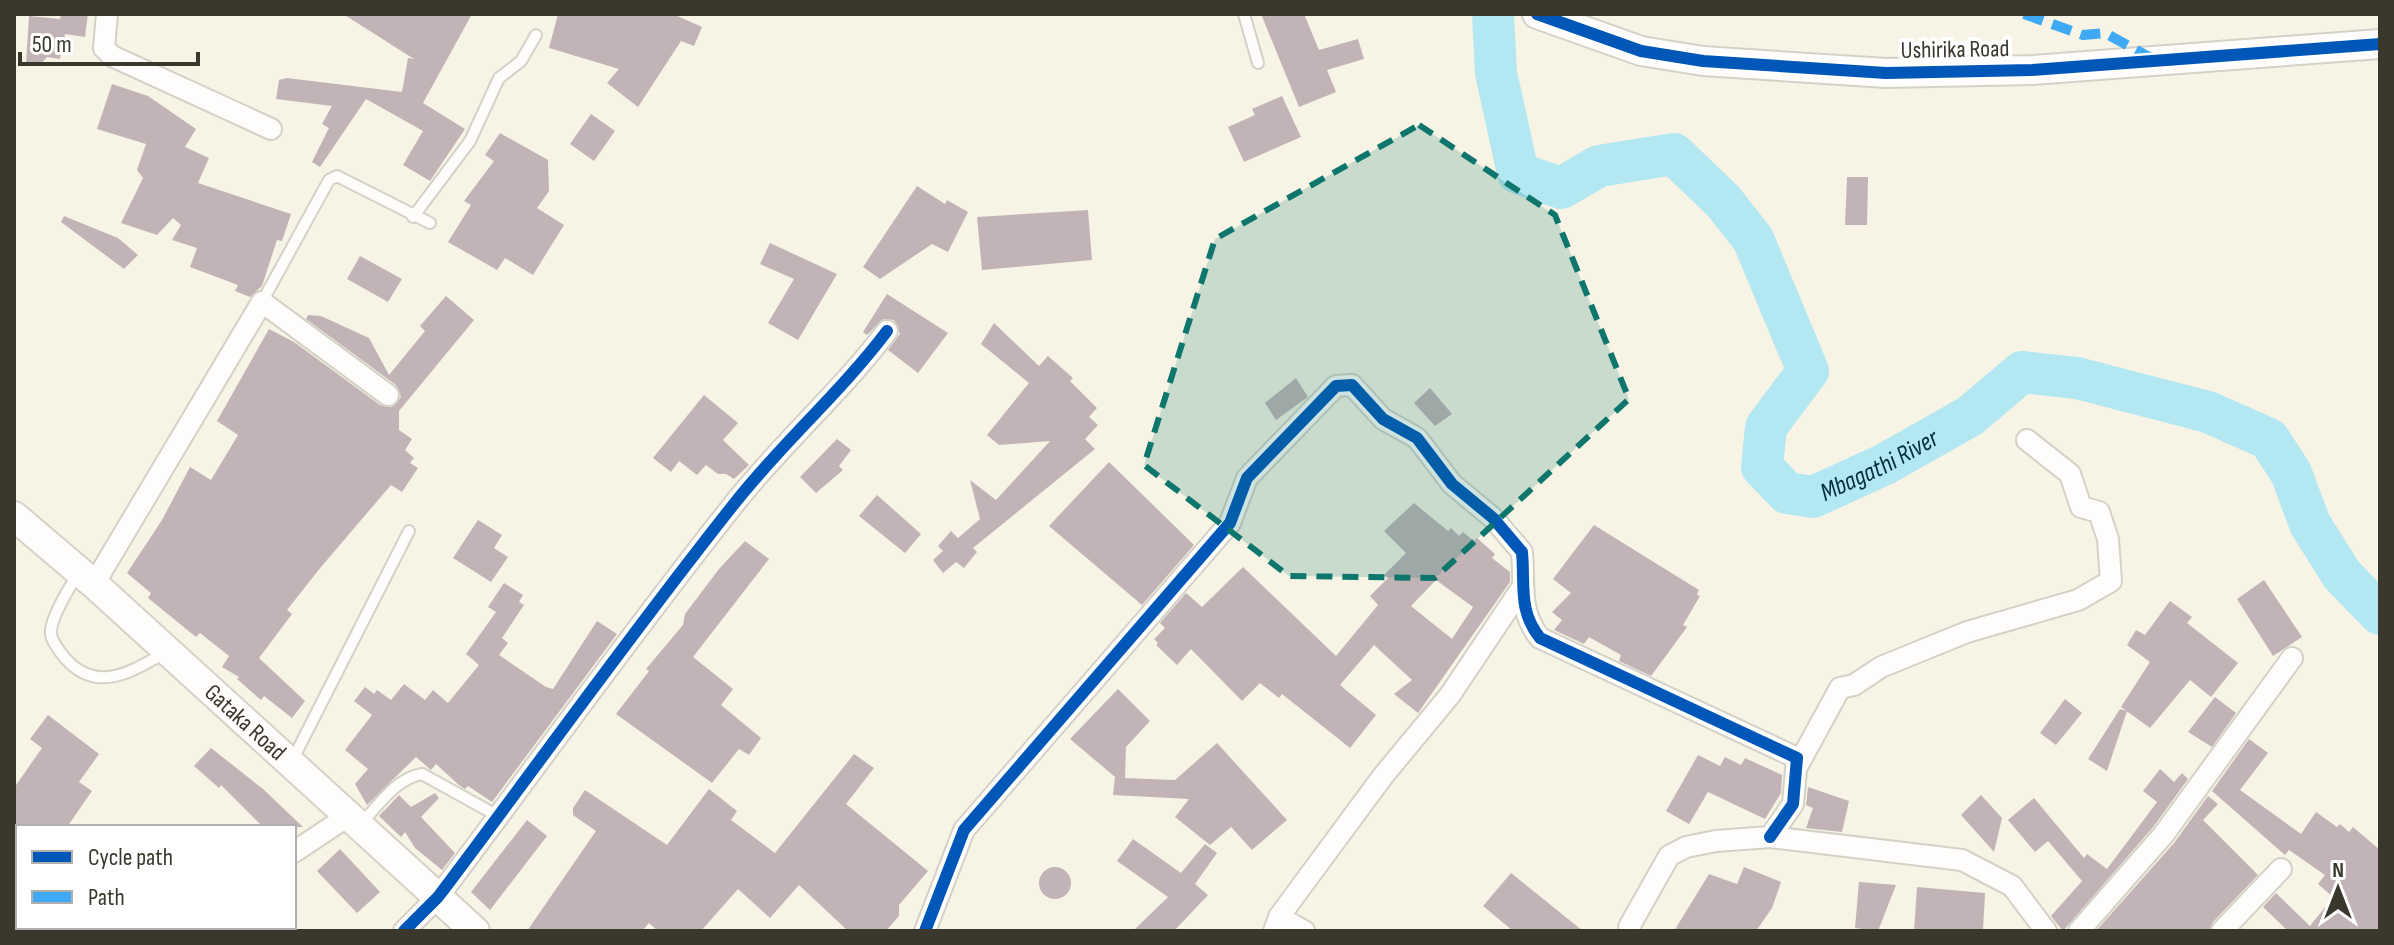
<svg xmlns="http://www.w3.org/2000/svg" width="2394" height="945" font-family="'Sofia Sans Condensed',sans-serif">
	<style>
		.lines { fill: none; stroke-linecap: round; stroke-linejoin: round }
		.river { stroke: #b3e7f2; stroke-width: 42 }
		.building { fill: #c2b4b6; fill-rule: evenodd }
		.lane-casing { stroke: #d4d2c6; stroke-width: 14 }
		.street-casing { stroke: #d4d2c6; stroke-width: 24 }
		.secondary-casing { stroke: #d4d2c6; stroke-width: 32 }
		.lane { stroke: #fefdfb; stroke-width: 10 }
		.street { stroke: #fefdfb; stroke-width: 20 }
		.secondary { stroke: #fefdfb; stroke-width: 28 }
		.quiet { stroke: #3fa9f5; stroke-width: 10; stroke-dasharray: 20 10; stroke-linecap: butt }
		.cycleway-casing { stroke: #fff; stroke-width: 17 }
		.cycleway { stroke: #0057b8; stroke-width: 12 }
		.marked { fill: #0f766e; fill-opacity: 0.2; stroke: #0f766e; stroke-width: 6; stroke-dasharray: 16 10; stroke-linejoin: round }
		.labels { text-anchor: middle; stroke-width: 8; stroke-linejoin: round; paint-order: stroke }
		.street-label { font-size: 24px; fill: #3a372c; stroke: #fff }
		.water-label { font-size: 26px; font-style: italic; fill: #00303c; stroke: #fff }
	</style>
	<rect width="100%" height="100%" fill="#f7f4e5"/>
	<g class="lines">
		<path class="river" id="s1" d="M1493,14L1496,73L1518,173L1561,188L1599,166L1674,154L1723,201L1753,239L1808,371L1766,427L1762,467L1787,493L1813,497L1885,464L1970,416L2022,372L2077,378L2208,412L2269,439L2291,473L2310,524L2342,575L2380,614"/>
	</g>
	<g class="building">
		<path d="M61,14H88L85,37L65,34L60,59L47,57L41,64H26L29,16L60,19Z"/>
		<path d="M343,14H472L423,103L465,129L430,181L403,165L423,131L366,99L320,167L312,162L329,128L322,124L332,106L276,99L279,80L287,78L402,92L408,58L414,59Z"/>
		<path d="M558,14H673L702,27L694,46L681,41L638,107L607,83L619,69L549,48Z"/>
		<path d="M1261,14H1304L1319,50L1358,39L1364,59L1327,70L1336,92L1299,107Z"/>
		<path d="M112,84L148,96L196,129L185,147L209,158L198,183L291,214L282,241L277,240L262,286L250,297L235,291L238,285L190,267L197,248L172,240L181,225L173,218L157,235L121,223L143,178L137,170L146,144L97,129Z"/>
		<path d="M1282,96L1301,137L1244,162L1228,127L1255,115L1252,109Z"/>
		<path d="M591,114L615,131L594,161L570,144Z"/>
		<path d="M500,133L548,160L549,191L537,208L564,225L533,275L505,258L497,270L448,242L471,205L464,201L494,161L485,155Z"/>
		<path d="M1847,177H1868L1867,225H1845Z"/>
		<path d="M917,186L945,204L947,200L968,212L948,252L932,244L880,279L863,267Z"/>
		<path d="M1088,210L1092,260L982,270L977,217Z"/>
		<path d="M64,216L118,238L138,255L124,269L61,222Z"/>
		<path d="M770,243L837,274L798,340L768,323L794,279L760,264Z"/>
		<path d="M360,256L402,279L388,302L347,279Z"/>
		<path d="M887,294L948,333L918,373L888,350L900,334L894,320L883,319L867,335L863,332Z"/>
		<path d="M446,296L474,320L399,411V430L412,439L405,450L414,458L410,463L418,468L402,492L391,485L321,567L287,610L292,614L259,658L305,701L292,718L264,696L261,700L237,679L239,677L222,667L229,656L200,633L196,637L148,598L151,593L127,573L162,520L190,467L211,480L238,435L217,421L269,329L294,342L380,405L392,407L401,397L396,385L306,319L308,315L321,316L369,338L389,375L425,331L420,326Z"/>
		<path d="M994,323L1039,366L1048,356L1073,378L1070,381L1097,408L1089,417L1098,425L1085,439L1095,449L973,548L977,552L964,568L956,562L943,573L933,560L943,551L938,546L951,531L958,538L980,519L970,480L996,500L1050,441L999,445L987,435L1029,383L981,344Z"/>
		<path d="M1296,378L1308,397L1276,420L1265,403Z"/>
		<path d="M1430,388L1452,414L1435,426L1414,403Z"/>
		<path d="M704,395L738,423L723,440L749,465L734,479L726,474H718L706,465L697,475L679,461L671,472L653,458Z"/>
		<path d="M837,439L851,450L839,466L843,470L816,493L800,477Z"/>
		<path d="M1109,462L1194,545L1142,605L1049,526Z"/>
		<path d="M877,495L921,534L905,553L859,516Z"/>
		<path d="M1414,503L1448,531L1451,528L1459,536L1463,532L1474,541L1477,538L1495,554L1492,558L1510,572V582L1418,713L1394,694L1412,680L1374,645L1340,685L1376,715L1350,748L1282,694L1279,698L1260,683L1242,701L1191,649L1177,665L1156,645L1158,643L1154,639L1165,628L1160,623L1186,593L1202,607L1243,567L1336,656L1378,605L1370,596L1388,578L1384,575L1406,553L1384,531ZM1436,580L1473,607L1452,639L1411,606Z"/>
		<path d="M478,520L502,535L494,548L508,557L491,582L453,558Z"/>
		<path d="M1594,525L1699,590L1697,595L1700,596L1683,625L1687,627L1651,676L1619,661L1621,655L1589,637L1584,644L1554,630L1562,620L1552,612L1571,593L1553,579Z"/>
		<path d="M745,541L769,559L693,657L733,689L721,705L761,738L749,755L739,749L712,783L616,714L649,671L646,669L683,625L685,614L719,569Z"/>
		<path d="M2264,580L2302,637L2273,656L2237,599Z"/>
		<path d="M504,583L523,595L519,602L524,605L502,638L508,643L499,655L546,687L553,689L597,621L617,634L492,802L468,786L465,789L459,785L436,764L431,770L416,757L367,805L355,784L368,769L345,750L372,715L354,701L365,687L374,694L377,690L391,700L404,684L425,700L433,690L448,703L479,665L466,654L496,612L488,607Z"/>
		<path d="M2170,601L2192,617L2187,623L2238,663L2211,697L2190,680L2150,728L2121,707L2150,662L2127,645L2136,630L2145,635Z"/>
		<path d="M1118,689L1150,721L1126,747L1125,778L1175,780L1217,743L1287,820L1252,850L1231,827L1210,845L1175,817L1189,799L1113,795L1115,777L1070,739Z"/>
		<path d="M2215,697L2236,713L2212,747L2188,732Z"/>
		<path d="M2065,699L2082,713L2056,745L2040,733Z"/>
		<path d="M2120,709L2127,711L2107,771L2088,759Z"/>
		<path d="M48,715L99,754L79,782L92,791L67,827H14V788L42,748L30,739Z"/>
		<path d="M2249,739L2268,753L2240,790L2301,834L2316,812L2337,827L2340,824L2349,832L2353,827L2380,850V931H2288L2263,907L2276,893L2310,926L2333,897L2318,884L2325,875L2289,850L2285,855L2212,791Z"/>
		<path d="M211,748L263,789L303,827H263L221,785L219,788L194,766Z"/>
		<path d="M854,754L874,768L846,804L928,871L899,905V916L886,931H848L799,885L770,918L738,889L701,931H658L649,923L642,931H527L596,831L573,815V808L585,790L667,845L709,789L737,811L731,820L775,853Z"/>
		<path d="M1698,755L1720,766L1725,757L1741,765L1745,758L1782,775L1781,793L1765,819L1708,792L1689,824L1666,811Z"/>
		<path d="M2160,769L2174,782L2182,773L2188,779L2154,826L2063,931L2051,916L2082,881L2048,841L2035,852L2008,820L2034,798L2084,858L2087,854L2107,869L2157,802L2143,791Z"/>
		<path d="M1808,787L1849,801L1842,832L1806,828L1813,808L1806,805Z"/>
		<path d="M435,793L439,798L421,817L455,853L442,870L415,848L405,832L401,837L379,816L399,795L411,807Z"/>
		<path d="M1981,795L2002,818L1994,852L1961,815Z"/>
		<path d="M2208,796L2218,804L2203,820L2258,875L2213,922L2209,931H2096L2174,843Z"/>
		<path d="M527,820L547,836L490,910L471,892Z"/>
		<path d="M1133,839L1181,873L1205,844L1217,853L1195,884L1208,895L1174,931H1133L1168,897L1117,861Z"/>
		<path d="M340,849L380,892L357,913L317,871Z"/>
		<circle cx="1055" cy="883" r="16"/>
		<path d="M1744,867L1781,882L1772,908L1756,931H1674L1709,874L1737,884Z"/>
		<path d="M1511,873L1583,931H1513L1483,906Z"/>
		<path d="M1859,882L1896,885L1878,931L1855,928Z"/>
		<path d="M1917,887L1985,893L1983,931H1914Z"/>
	</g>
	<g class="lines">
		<g class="lane-casing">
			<g id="lane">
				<path d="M1244,14L1258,63"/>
				<path d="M413,217L470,141L499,78L521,61L536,35"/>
				<path d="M262,302L329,180L337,176L430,223"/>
				<path d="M77,574C69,590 56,608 52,625C48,637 55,644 61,653C93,696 130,673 166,652"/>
				<path d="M292,761L409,531"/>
				<path d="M360,825C377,807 396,778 422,774L498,816"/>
			</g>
		</g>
		<g class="street-casing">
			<g id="street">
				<path d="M107,14L104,48L112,56L271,129"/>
				<path d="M94,584L262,302L388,395"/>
				<path d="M1798,765L1840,688L1854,685L1881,667L1967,632L2078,600L2111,581L2108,539L2099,512L2081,507L2070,474L2027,440"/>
				<path d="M294,852L348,816"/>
				<path d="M1279,917L1304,931"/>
				<path d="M1629,927L1669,856L1686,847L1716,841L1770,837L1962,860L2012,886L2046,931"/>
				<path d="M177,931L183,927"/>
				<path d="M404,931L438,897C537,766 632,632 734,504C782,443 841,392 887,331"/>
				<path d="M925,931L964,830L1230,523L1247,478L1336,386L1352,385L1383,419L1417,438L1452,484L1493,518L1522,552C1525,585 1518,611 1540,638L1797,758L1793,804L1770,837"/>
				<path d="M1274,931L1279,917L1298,891L1383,776L1450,695L1521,589"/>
				<path d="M2079,931L2164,834L2292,658"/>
				<path d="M2222,931L2281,869"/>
			</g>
		</g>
		<g class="secondary-casing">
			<g id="secondary">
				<path d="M1537,14L1641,51L1703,61L1886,73L2032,70L2380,44"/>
				<path id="s2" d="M14,516L94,584L475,931"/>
			</g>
		</g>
		<use href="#lane" class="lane"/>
		<use href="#street" class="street"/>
		<use href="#secondary" class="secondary"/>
		<path class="quiet" d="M2024,14L2083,35L2105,33L2153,59"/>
		<g class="cycleway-casing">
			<g id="cycleway">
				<path d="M1537,14L1641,51L1703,61L1886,73L2032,70L2380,44"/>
				<path d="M404,931L438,897C537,766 632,632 734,504C782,443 841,392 887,331"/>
				<path d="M925,931L964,830L1230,523L1247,478L1336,386L1352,385L1383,419L1417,438L1452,484L1493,518L1522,552C1525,585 1518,611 1540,638L1797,758L1793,804L1770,837"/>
			</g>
		</g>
		<use href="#cycleway" class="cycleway"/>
	</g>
	<path class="marked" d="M1419,125L1555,215L1629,399L1435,578L1289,576L1144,465L1215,239Z"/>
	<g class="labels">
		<g class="street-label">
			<text transform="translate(1955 49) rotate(-1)" y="8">Ushirika Road</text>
			<text dy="8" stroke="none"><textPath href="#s2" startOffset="310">Gataka Road</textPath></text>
		</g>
		<g class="water-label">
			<text dy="9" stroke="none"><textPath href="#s1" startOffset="832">Mbagathi River</textPath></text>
		</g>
	</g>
	<rect width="2394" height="945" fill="none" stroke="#3a372c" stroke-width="32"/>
	<rect x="16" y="825" width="280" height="104" fill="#ffffff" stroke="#b0afab" stroke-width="2"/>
	<rect x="32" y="851" width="40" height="12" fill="#0057b8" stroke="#b0afab" stroke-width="2"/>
	<text x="88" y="865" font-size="24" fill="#3a372c">Cycle path</text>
	<rect x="32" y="891" width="40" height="12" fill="#3fa9f5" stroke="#b0afab" stroke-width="2"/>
	<text x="88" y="905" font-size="24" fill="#3a372c">Path</text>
	<g transform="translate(2338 889)" stroke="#ffffff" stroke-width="6" paint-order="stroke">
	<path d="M0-6L14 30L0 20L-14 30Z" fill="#3a372c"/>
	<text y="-12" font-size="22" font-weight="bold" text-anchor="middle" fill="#3a372c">N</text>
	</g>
	<path d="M20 52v12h178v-12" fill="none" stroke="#3a372c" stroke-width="4"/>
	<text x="32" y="52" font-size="24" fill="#3a372c" stroke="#ffffff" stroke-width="6" paint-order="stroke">50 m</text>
</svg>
